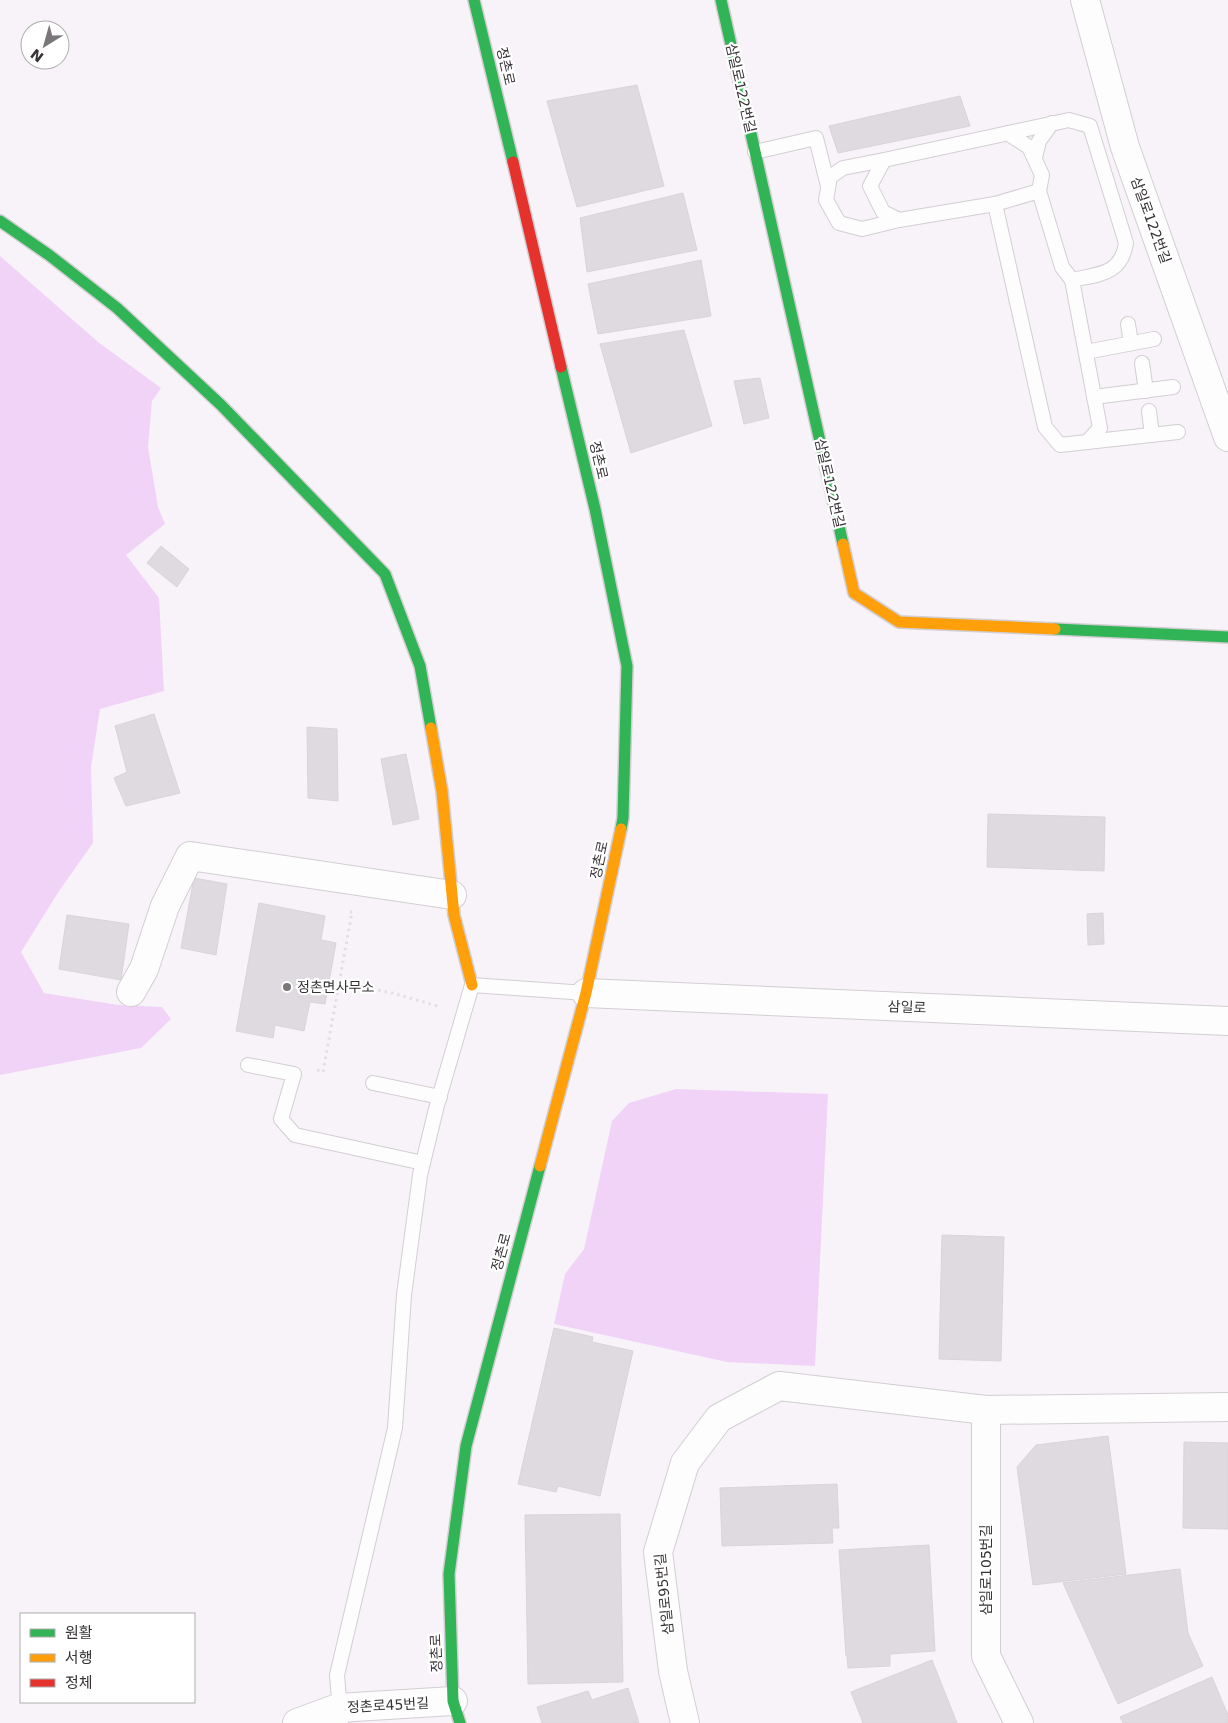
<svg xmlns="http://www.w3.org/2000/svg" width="1228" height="1723" font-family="'DejaVu Sans','Noto Sans KR',sans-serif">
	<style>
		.green { fill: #f1d3f8 }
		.building { fill: #dedadf; stroke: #d8d4d9 }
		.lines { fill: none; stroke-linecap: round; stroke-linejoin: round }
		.lane-casing { stroke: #d2ced2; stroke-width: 16 }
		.street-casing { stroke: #d2ced2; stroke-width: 30 }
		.fast-casing { stroke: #d2ced2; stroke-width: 14 }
		.slow-casing { stroke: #d2ced2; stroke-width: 14 }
		.jam-casing { stroke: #d2ced2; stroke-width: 14 }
		.path { stroke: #e1dfe1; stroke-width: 3; stroke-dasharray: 2.5 4; stroke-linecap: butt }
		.lane { stroke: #fefdfe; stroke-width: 14 }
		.street { stroke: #fefdfe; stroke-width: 28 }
		.fast { stroke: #30b455; stroke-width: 11 }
		.slow { stroke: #ff9f0a; stroke-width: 11 }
		.jam { stroke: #e5322d; stroke-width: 11 }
		.poi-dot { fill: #7a767a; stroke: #fff; stroke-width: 2 }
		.labels { text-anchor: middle; stroke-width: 4.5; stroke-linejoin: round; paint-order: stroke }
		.street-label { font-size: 14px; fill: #363236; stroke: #fff }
		.poi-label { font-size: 14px; fill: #363236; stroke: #fff; text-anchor: start }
	</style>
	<rect width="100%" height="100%" fill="#f8f3f9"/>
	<g class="green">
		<path d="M0,256L98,342L161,388L152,401L148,447L158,507L165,524L126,555L159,598L164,691L100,709L91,767L93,843L59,891L21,952L44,993L118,1005L162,1007L171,1019L141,1048L0,1075Z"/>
		<path d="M676,1089L828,1094L815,1366L727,1362L554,1324L565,1274L584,1249L612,1121L629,1103Z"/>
	</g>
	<g class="building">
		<path d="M637,85L664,186L577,207L547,101Z"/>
		<path d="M960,96L970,126L838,153L829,126Z"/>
		<path d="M683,193L697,250L587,272L580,218Z"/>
		<path d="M701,260L711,316L598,334L588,284Z"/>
		<path d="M684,330L712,426L631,453L600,344Z"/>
		<path d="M760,378L769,418L744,424L734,381Z"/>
		<path d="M161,546L189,569L177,587L147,563Z"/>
		<path d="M154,714L180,793L126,806L114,778L127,772L115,726Z"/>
		<path d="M307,727L337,729L338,801L308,798Z"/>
		<path d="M406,754L419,819L393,825L381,759Z"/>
		<path d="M988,814L1105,817L1104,871L987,867Z"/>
		<path d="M194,878L227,884L216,955L181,948Z"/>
		<path d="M259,903L325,916L321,940L336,943L325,1004L310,1002L304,1031L275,1025L273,1038L236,1031Z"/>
		<path d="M1103,913L1104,944L1088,945L1087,914Z"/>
		<path d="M67,915L129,924L121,980L59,969Z"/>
		<path d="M942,1235L1004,1237L1001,1361L939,1359Z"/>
		<path d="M554,1328L593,1337L592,1342L633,1351L600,1496L558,1486L556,1492L518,1484Z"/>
		<path d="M1108,1436L1126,1574L1033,1585L1017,1467L1036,1445Z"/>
		<path d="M1184,1442L1228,1443V1529L1183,1528Z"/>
		<path d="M837,1484L839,1528H832L833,1543L722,1546L720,1488Z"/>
		<path d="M620,1514L623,1682L528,1684L525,1515Z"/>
		<path d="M929,1545L935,1651L890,1654V1666L848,1668L847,1656H846L839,1550Z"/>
		<path d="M1180,1569L1188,1633L1203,1666L1118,1704L1063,1583Z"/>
		<path d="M932,1660L957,1723H863L851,1692Z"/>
		<path d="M1212,1677L1228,1715V1723H1123L1120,1717Z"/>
		<path d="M628,1688L639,1723H542L537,1707L588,1691L592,1700Z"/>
	</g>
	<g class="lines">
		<g class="lane-casing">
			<g id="lane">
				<path d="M1007,133L1029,147L1042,175L1039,191L995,204L899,220L883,212L870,186L884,160L1069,120L1090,126L1126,243C1121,275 1099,274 1072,280L1062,267L1039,191"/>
				<path d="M755,152L816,138L828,186"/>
				<path d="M1035,158L1039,141L1052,123"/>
				<path d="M884,160L843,168L830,177L826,200L839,223L862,229L899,220"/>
				<path d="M995,204L1045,427L1060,445L1087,442L1100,428L1072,280"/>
				<path d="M1128,324L1131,343"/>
				<path d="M1086,352L1154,339"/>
				<path d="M1142,363L1146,391"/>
				<path d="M1094,397L1173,387"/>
				<path d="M1149,411L1152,435"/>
				<path d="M1087,442L1178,432"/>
				<path d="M248,1065L294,1074L281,1119L295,1135L423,1163"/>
				<path d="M373,1083L440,1097"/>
				<path d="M341,1723L337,1675L395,1428L404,1295L420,1175L437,1105L472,985L586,993"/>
			</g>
		</g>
		<g class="street-casing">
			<g id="street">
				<path d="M1085,0L1125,147L1228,437"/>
				<path d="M131,992L144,969L165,906L190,856L452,895"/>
				<path d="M586,993L1228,1021"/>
				<path d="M986,1410V1656L1019,1723"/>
				<path d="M297,1723L338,1708L453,1701"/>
				<path d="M685,1723L673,1671L658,1552L685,1463L719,1418L779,1386L986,1410L1228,1407"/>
			</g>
		</g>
		<g class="fast-casing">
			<g id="fast">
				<path d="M474,0L513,162"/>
				<path d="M721,0L843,544"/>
				<path d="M0,221L49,255L117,308L221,405L385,574L420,666L431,728"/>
				<path d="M561,367L595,509L627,666L623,818L621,829"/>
				<path d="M1055,629L1228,637"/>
				<path d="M460,1723L453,1701L449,1574L466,1446L540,1166"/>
			</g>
		</g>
		<g class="slow-casing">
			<g id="slow">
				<path d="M843,544L854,593L899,622L1055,629"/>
				<path d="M431,728L442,791L454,915L472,985"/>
				<path d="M540,1166L586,993L621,829"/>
			</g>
		</g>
		<g class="jam-casing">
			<path id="jam" d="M513,162L561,367"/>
		</g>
		<g class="path">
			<path d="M340,982L392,993L441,1007"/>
			<path d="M317,1070L323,1072L352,912H350"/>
		</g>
		<use href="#lane" class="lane"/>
		<use href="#street" class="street"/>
		<use href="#fast" class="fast"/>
		<use href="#slow" class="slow"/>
		<use href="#jam" class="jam"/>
	</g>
	<circle class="poi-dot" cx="287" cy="987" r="5"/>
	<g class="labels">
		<g class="street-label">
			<text transform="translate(506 66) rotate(77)" y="5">정촌로</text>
			<text transform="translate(741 88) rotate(77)" y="5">삼일로122번길</text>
			<text transform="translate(1151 220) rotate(70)" y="5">삼일로122번길</text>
			<text transform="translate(599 460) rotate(77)" y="5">정촌로</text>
			<text transform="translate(830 483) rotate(77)" y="5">삼일로122번길</text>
			<text transform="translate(599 860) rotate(-78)" y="5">정촌로</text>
			<text transform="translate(907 1007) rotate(2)" y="5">삼일로</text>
			<text transform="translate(501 1252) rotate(-75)" y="5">정촌로</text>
			<text transform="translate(986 1570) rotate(-90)" y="5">삼일로105번길</text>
			<text transform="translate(664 1594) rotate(-96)" y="5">삼일로95번길</text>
			<text transform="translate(436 1653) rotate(-92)" y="5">정촌로</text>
			<text transform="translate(388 1705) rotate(-3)" y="5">정촌로45번길</text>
		</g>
		<g class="poi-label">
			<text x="297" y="992">정촌면사무소</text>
		</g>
	</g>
	<rect x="20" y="1613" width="175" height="90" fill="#ffffff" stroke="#afadaf"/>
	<rect x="30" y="1629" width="25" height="8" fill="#30b455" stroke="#afadaf"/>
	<text x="65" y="1638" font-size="15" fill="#363236">원활</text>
	<rect x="30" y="1654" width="25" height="8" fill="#ff9f0a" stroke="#afadaf"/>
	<text x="65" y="1663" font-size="15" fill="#363236">서행</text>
	<rect x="30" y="1679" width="25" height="8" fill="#e5322d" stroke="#afadaf"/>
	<text x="65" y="1688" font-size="15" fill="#363236">정체</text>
	<g transform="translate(45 45) rotate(217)"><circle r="24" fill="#ffffff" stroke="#afadaf"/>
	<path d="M0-4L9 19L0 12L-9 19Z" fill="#7a767a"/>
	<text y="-8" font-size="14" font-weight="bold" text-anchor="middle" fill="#363236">N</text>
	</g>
</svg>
